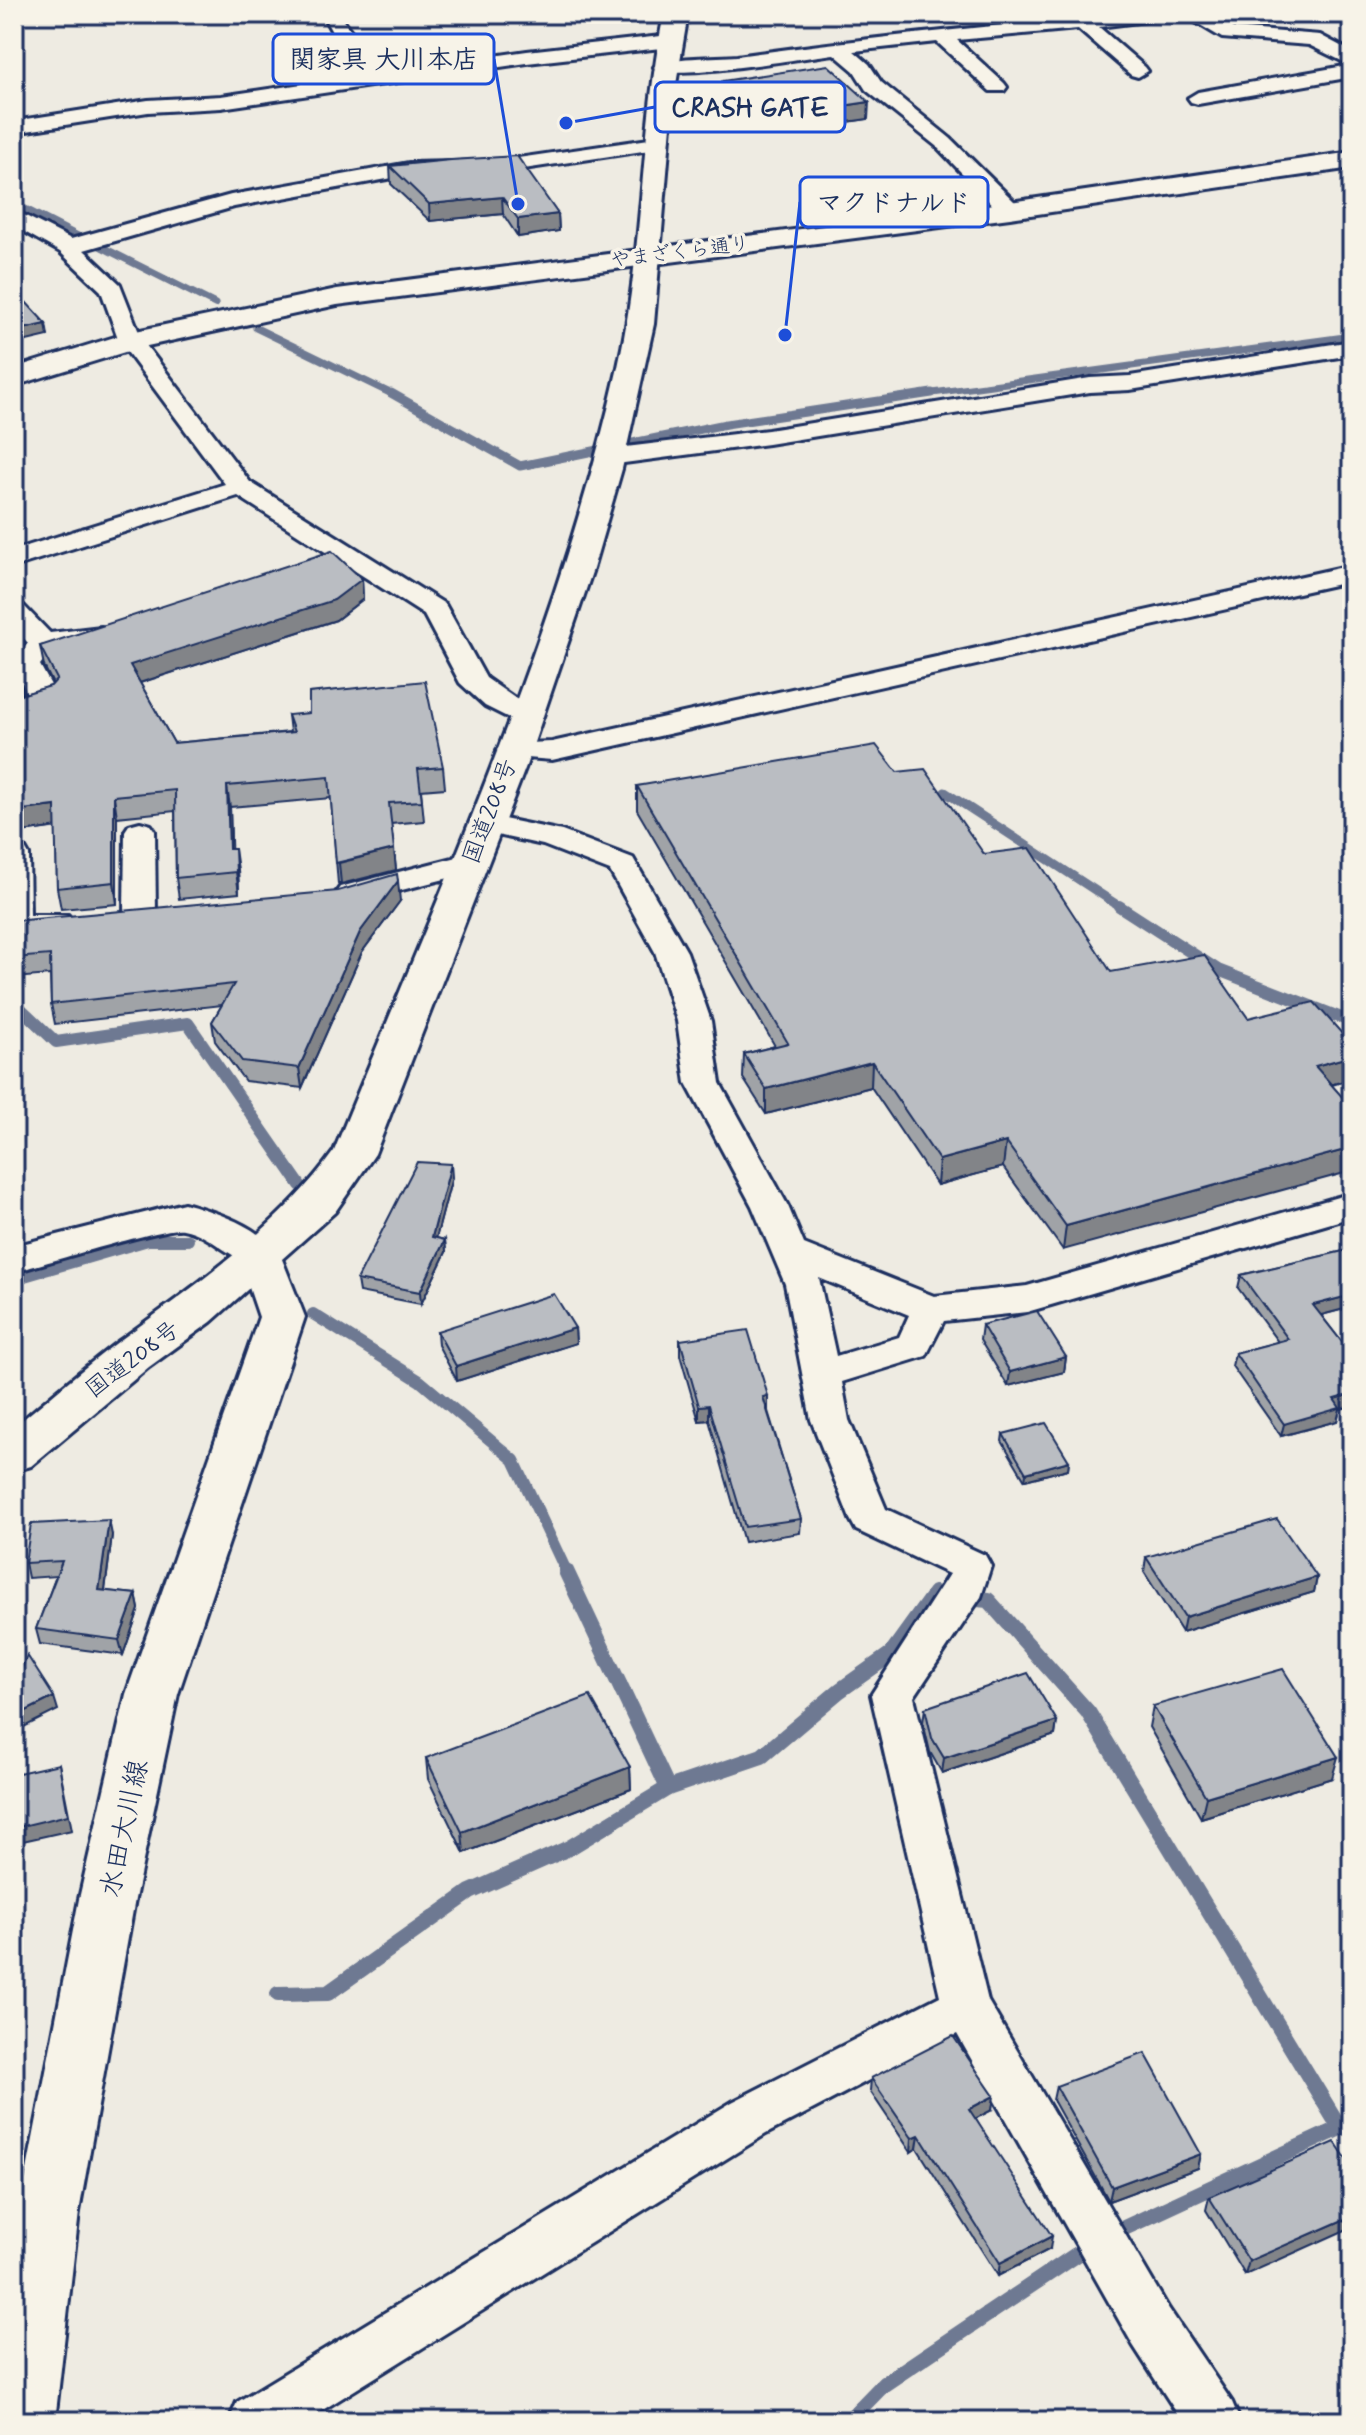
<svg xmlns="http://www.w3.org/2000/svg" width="1366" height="2435" font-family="Mynerve,'Klee One',sans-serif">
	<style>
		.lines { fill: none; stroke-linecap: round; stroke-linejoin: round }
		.stream-far3 { stroke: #6e7992; stroke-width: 7 }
		.stream-far2 { stroke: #6e7992; stroke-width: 9 }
		.stream-far1 { stroke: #6e7992; stroke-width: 12 }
		.stream { stroke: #6e7992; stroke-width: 16 }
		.minor-casing { stroke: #1b2f5e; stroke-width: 6 }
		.tertiary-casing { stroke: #1b2f5e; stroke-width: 6 }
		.secondary-casing { stroke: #1b2f5e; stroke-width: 6 }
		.trunk-casing { stroke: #1b2f5e; stroke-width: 6 }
		.minor { fill: #f7f3e8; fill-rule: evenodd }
		.tertiary { fill: #f7f3e8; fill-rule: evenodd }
		.secondary { fill: #f7f3e8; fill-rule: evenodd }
		.trunk { fill: #f7f3e8; fill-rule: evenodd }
		.wall { fill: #a0a3a7; stroke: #1b2f5e; stroke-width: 2 }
		.shaded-wall { fill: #828488; stroke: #1b2f5e; stroke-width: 2 }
		.building { fill: #babdc2; stroke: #1b2f5e; stroke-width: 2 }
		.labels { text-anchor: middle; stroke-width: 7; stroke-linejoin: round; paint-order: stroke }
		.far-street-label { font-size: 20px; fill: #1b2f5e; stroke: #f7f3e8 }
		.street-label { font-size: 24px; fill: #1b2f5e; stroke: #f7f3e8 }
		.near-street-label { font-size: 28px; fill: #1b2f5e; stroke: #f7f3e8 }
		.leader { fill: none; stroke: #1d4ed8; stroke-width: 3 }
		.callout-dot { fill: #1d4ed8; stroke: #f7f3e8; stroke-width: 3 }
		.callout { fill: #f7f3e8; stroke: #1d4ed8; stroke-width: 3 }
		.callout-label { font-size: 26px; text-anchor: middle; font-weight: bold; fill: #1b2f5e }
	</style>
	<rect width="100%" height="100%" fill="#eeebe2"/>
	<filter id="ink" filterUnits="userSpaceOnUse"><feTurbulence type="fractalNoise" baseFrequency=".0125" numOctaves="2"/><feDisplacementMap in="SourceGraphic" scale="16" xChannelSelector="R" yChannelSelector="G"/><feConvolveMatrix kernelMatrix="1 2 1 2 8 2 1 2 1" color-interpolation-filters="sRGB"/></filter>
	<g filter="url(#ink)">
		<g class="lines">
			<g class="stream-far3">
				<path d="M14,203L82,238"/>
				<path d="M92,242L215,304"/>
				<path d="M256,328L394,395"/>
				<path d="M918,395L1352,336"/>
			</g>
			<g class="stream-far2">
				<path d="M391,393L520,466L726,424L932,393"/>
				<path d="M945,792L1122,908"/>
			</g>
			<g class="stream-far1">
				<path d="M1119,906L1218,970L1352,1022"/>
				<path d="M14,1002L56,1042L188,1023L300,1185"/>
				<path d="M14,1279L148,1240H188"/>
				<path d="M313,1314L420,1381L514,1460L567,1573"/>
			</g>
			<g class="stream">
				<path d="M566,1571L668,1788"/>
				<path d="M977,1599L988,1600L1088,1712L1340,2128"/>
				<path d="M278,1994L328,1993L470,1892L569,1848L668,1788L762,1756L839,1691L891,1654L935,1593"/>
				<path d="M1107,2236L1340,2128L1352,2127"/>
				<path d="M848,2421L884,2384L1091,2245"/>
			</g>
			<g class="minor-casing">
				<g id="minor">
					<path d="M322,14H338L352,32L353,45L306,65L321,81L527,51L670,35L680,41L670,47L527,63L221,108L148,112L14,133V121L148,100L221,96L302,84L283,63L333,42L332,32Z"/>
					<path d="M1115,14H1207L1233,28L1320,35L1352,52V77L1198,104L1191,102L1188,98L1198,92L1350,65L1309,45L1222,38L1185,16L1099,27L1145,67L1148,71L1138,77L1131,75L1078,29L957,40L1004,83L1007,87L1004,91H990L937,42L854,51L869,64L881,82L950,138L1018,205L1021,210L1010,217L1002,215L936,146L866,90L854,71L834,54C807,57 668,82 654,67C664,56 720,58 737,56C863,38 988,26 1115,14Z"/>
					<path d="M656,138L666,144L663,148L497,173L409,175L234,207L84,250L120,284L142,340L250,482L445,604L486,678L539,715L535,721H515L485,706L460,683L424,615L238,496L14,567V550L225,484L119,341L101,291L60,252L14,226V210L71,239L231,195L409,163L497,161Z"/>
					<path d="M1352,341V355L1130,390L1090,392L768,444L609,465L596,457L609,449L768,430L1090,378L1130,376Z"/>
					<path d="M1352,565V581L552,760L502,756L497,750L502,744L552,742Z"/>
					<path d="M14,604L24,606L50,633L101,627L111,629L115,635L111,641L52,649L40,665L58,698L54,704L14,716V698L27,694L14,662L28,643L14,628Z"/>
					<path d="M485,815L562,831L633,858L687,952L711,1021L720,1083L788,1206L804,1244L934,1296L1027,1286L1352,1193V1217L1027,1312L944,1321L926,1356L842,1382L849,1420L886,1509L985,1555L991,1566L981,1597L914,1697L988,2001L1169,2309L1232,2402L1240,2421H1182L1133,2345L957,2034L766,2134L305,2421H229L237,2402L732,2102L940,1996L871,1695L949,1574L856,1530L850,1519L811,1420L785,1284L752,1206L686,1083L677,1021L655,952L610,871L543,845L474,830L470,824L474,818ZM819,1278L909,1315L899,1337L836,1356Z"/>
					<path d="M140,822L151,825L155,831L156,915L151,922H129L124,915L125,831L129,825Z"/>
					<path d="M14,846L25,848L29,855L30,915H68L73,922L68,929L14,936Z"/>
					<path d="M469,854L480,856L484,863L480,870L351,903L340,901L335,894L340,887Z"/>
					<path d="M184,1203C215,1212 261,1226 278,1255L273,1264C240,1273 216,1235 183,1229C168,1226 40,1265 14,1272V1246Z"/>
				</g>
			</g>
			<g class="tertiary-casing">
				<path id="tertiary" d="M1352,152V168L1010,218L337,305L138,348L14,386V368L131,332L337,289L1010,202Z"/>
			</g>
			<g class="secondary-casing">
				<path id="secondary" d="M260,1240L276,1244L305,1317L178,1694L135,1899L79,2212L55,2421H14V2238L79,1899L126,1694L259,1317L238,1255L244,1244Z"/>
			</g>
			<g class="trunk-casing">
				<path id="trunk" d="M664,14H688L673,102L654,324L622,469L593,569L526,766L375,1154L335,1212L211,1322L149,1367L31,1466L14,1471V1427C49,1398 83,1368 119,1341C196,1285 278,1229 334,1151C438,895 557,638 618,367C644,251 640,131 664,14Z"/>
			</g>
			<use href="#minor" class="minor"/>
			<use href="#tertiary" class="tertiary"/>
			<use href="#secondary" class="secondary"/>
			<use href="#trunk" class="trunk"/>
		</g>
		<g class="wall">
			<path d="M723,81L868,119L764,134L723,97Z"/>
			<path d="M451,160L558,214L559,231L518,237L503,214L430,221L391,184L390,166Z"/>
			<path d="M362,579L363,599L336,620L140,683L174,743L290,732L288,715L443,767L445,788L421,790L424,821L391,824L396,870L338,884L331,798L230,807L231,849L238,870L239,893L179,899L176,878L175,811L117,817V904L61,909L57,888L56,827L14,833V697L51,686L53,684L44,666L40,646Z"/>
			<path d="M897,772L1111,972L1248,1018L1352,1045V1079L1332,1085L1063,1250L1003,1167L937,1185L871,1087L766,1114L743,1078L744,1054L775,1046L637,810V786Z"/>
			<path d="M400,901L362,952L302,1088L245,1081L215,1041L212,1022L222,1005L55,1024L51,1004L50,975L14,978V921Z"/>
			<path d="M452,1177L436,1238L445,1240L446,1252L421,1304L359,1292L357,1280Z"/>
			<path d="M1352,1249V1307L1321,1315L1352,1355V1406L1340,1409L1337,1421L1281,1436L1232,1366L1235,1353L1278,1342L1238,1288L1241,1275Z"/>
			<path d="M982,1325L1066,1357L1064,1372L1008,1386L980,1340Z"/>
			<path d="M575,1328L576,1343L457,1381L438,1345L437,1331Z"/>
			<path d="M680,1340L768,1411L801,1519L800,1533L744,1542L709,1420L699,1421L680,1355Z"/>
			<path d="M1003,1434L1069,1461L1068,1469L1025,1480L1002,1441Z"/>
			<path d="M112,1535L105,1591L136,1594L139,1609L123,1655L40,1644L36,1629L56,1576L28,1578L25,1563Z"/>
			<path d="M1146,1557L1317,1577L1314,1592L1182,1632L1144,1572Z"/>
			<path d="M1153,1706L1332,1778L1201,1818L1149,1727Z"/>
			<path d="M925,1708L1057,1721L1055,1735L942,1773L930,1752L923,1722Z"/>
			<path d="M426,1758L630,1767L631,1789L464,1853L428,1779Z"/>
			<path d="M871,2078L992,2110L975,2118L1050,2249L998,2276L917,2148L911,2152L870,2091Z"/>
			<path d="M1056,2086L1201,2154L1198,2168L1109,2201L1053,2100Z"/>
			<path d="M1352,2167L1245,2275L1206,2210L1209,2197Z"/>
		</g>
		<g class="shaded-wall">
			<path d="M869,102L868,119L764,134V118Z"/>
			<path d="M502,197L503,214L430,221L429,204Z"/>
			<path d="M558,214L559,231L518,237V219Z"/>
			<path d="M46,324L48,336L14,344V331Z"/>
			<path d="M362,579L363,599L336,620L133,685L130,665Z"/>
			<path d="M19,672L23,692L14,697V674Z"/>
			<path d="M227,786L230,807L232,871L229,849Z"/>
			<path d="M114,796L117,817V904L114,882Z"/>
			<path d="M55,806L59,827L14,833V811Z"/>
			<path d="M235,849L238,870L239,893L236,872Z"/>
			<path d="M394,849L396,870L341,884L339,863Z"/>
			<path d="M398,881L400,901L362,952L302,1088L299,1068L360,932Z"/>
			<path d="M1352,1056V1079L1310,1090L1315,1066Z"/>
			<path d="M872,1062L871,1087L766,1114V1089Z"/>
			<path d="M1006,1142L1003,1167L937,1185L939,1160Z"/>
			<path d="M1352,1148V1171L1063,1250L1066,1226Z"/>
			<path d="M451,1164L452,1177L433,1250L432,1237Z"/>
			<path d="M445,1240L446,1252L421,1304L420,1292Z"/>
			<path d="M1352,1295V1307L1310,1318L1313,1305Z"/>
			<path d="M575,1328L576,1343L457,1381L456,1366Z"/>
			<path d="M1066,1357L1064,1372L1008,1386L1010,1372Z"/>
			<path d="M1352,1394V1406L1340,1409L1337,1421L1281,1436L1284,1424L1334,1399Z"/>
			<path d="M768,1396V1411H762L763,1397Z"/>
			<path d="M709,1405V1420L699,1421V1406Z"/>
			<path d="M1069,1461L1068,1469L1025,1480L1026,1473Z"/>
			<path d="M109,1520L112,1535L103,1605L99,1590Z"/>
			<path d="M1317,1577L1314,1592L1182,1632L1185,1617Z"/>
			<path d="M136,1594L139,1609L123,1655L119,1640Z"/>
			<path d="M54,1697L58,1710L14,1732V1717Z"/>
			<path d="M1057,1721L1055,1735L942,1773L944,1758Z"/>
			<path d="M1338,1757L1332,1778L1201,1818L1206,1797Z"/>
			<path d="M59,1764L72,1830L14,1843V1828Z"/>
			<path d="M630,1767L631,1789L464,1853L462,1832Z"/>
			<path d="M994,2096L992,2110L967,2123L969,2109Z"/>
			<path d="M919,2135L917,2148L911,2152L912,2138Z"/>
			<path d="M1201,2154L1198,2168L1109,2201L1112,2187Z"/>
			<path d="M1352,2216V2227L1245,2275L1249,2261Z"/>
			<path d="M1052,2236L1050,2249L998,2276L1000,2263Z"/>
		</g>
		<g class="building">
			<path d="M828,65L869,102L764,118L723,81Z"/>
			<path d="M517,156L558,214L518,219L502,197L429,204L390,166L451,160Z"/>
			<path d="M14,289L46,324L14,331Z"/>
			<path d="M332,551L362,579L334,600L130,665L174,743L294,732L288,715L309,713V693L425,681L443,767L418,769L422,801L389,803L394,849L336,863L329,777L227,786L229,849H235L236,872L176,878L175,790L114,796V882L57,888L55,806L14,811V697L51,686L57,679L40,646Z"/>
			<path d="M14,659L19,672L14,674Z"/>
			<path d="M876,745L897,772L925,769L984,854L1030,848L1111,972L1204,955L1248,1018L1314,1002L1352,1045V1056L1315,1066L1352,1108V1148L1066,1226L1006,1142L939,1160L872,1062L766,1089L744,1054L788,1043L637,786Z"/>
			<path d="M397,874L398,881L360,932L299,1068L242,1061L212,1022L234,984L51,1004L50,955L14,958V921L338,891Z"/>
			<path d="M417,1162L451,1164L432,1237L445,1240L420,1292L357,1280Z"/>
			<path d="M1352,1249V1295L1313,1305L1352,1355V1394L1334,1399L1340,1408L1284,1424L1235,1353L1288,1339L1241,1275Z"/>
			<path d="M554,1294L575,1328L456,1366L437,1331Z"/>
			<path d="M1037,1311L1066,1357L1010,1372L982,1325Z"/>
			<path d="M748,1330L768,1396L763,1397L801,1519L745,1527L709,1405L699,1406L680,1340Z"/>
			<path d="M1046,1423L1069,1461L1026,1473L1003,1434Z"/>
			<path d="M1277,1519L1317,1577L1185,1617L1146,1557Z"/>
			<path d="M109,1520L99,1590L136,1594L119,1640L36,1629L62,1561L25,1563L31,1524Z"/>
			<path d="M27,1655L54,1697L14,1717V1689Z"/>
			<path d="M1283,1669L1338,1757L1206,1797L1153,1706Z"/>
			<path d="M1028,1673L1057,1721L944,1758L932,1738L925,1708Z"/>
			<path d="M590,1696L630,1767L462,1832L426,1758Z"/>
			<path d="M59,1764L68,1815L14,1828V1774Z"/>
			<path d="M953,2036L994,2096L969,2109L1052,2236L1000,2263L919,2135L912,2138L871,2078Z"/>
			<path d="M1145,2053L1201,2154L1112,2187L1056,2086Z"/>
			<path d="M1335,2142L1352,2167V2216L1249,2261L1209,2197Z"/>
		</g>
	</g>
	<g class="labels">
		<g class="far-street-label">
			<text transform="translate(680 251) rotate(-7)" y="7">やまざくら通り</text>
		</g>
		<g class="street-label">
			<text transform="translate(489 811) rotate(-69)" y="8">国道208号</text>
			<text transform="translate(132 1359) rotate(-37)" y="8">国道208号</text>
		</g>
		<g class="near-street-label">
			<text transform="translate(123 1828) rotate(-78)" y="10">水田大川線</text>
		</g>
	</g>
	<path class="leader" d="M518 204L494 59M566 123L655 107M785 335L800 202"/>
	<g class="callout-dot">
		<circle cx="518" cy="204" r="8"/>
		<circle cx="566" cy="123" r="8"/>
		<circle cx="785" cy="335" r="8"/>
	</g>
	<g class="callout">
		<rect x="273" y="34" width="221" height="50" rx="8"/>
		<rect x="655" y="82" width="190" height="50" rx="8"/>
		<rect x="800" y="177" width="188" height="50" rx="8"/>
	</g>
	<g class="callout-label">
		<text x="384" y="68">関家具 大川本店</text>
		<text x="750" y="116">CRASH GATE</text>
		<text x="894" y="211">マクドナルド</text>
	</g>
	<rect width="1366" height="2435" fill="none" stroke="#f7f3e8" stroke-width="48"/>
	<rect x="24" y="24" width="1318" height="2387" fill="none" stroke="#1b2f5e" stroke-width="3" filter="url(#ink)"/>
</svg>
